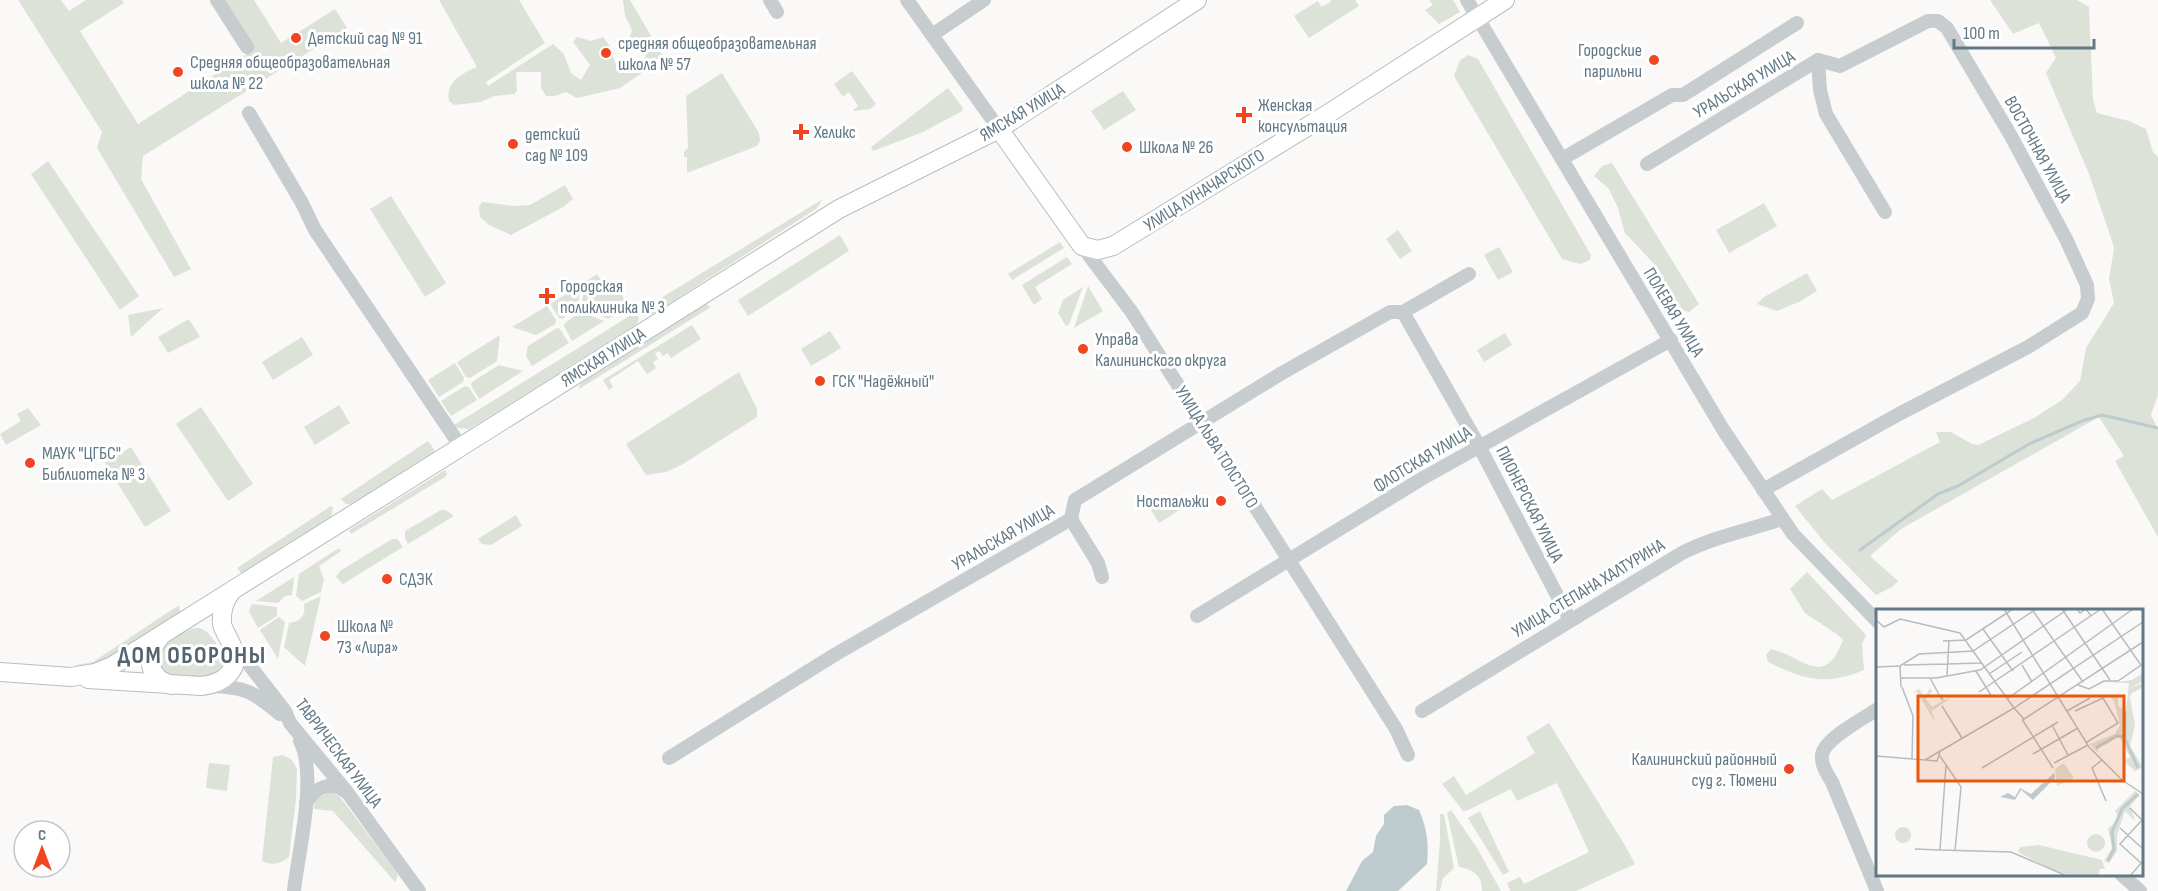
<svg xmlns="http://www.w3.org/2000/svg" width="2158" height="891" font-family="'Sofia Sans Condensed',sans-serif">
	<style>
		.green { fill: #dce2d8 }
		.water { fill: #bdcbce }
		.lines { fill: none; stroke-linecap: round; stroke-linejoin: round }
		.stream { stroke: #bdcbce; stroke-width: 3 }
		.major-casing { stroke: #b7bdc1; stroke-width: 20 }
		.minor { stroke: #c7cccf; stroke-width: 14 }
		.major { stroke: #fff; stroke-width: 18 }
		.poi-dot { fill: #f14420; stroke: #fff; stroke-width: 2 }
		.labels { text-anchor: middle; stroke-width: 6; stroke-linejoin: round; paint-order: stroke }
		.poi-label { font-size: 18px; fill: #627885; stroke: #fff; text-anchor: start }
		.street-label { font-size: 18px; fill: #627885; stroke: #fff }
		.district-label { font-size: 24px; font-weight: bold; letter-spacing: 1.5px; fill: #55656f; stroke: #fff }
		.inset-river { fill: none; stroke: #bdcbce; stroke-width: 3 }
		.inset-road { fill: none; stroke: #b4bdc2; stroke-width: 1.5 }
		.view { fill: #e8590c; fill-opacity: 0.15; stroke: #e8590c; stroke-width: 3 }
		.inset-edge { fill: none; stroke: #627885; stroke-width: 3 }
	</style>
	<rect width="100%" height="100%" fill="#faf9f7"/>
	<g class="green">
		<path d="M18,0H61L69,11L86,0H122L124,3L80,31L138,124L247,54L213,0H254L281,43L335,9L347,28L143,156L141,179L191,269L174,277L97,148L102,132Z"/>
		<path d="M439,0H519L545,43L486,82L488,86L553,44L564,54L571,73L581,80L590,65L573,42L577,37L591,41L603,37L609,45L616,65C626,70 633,70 644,65L646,50L638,43L629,39L632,30L625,16L623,0H630L664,58L620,88L577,98L566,92L555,96H546L541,88V72H516L517,91L514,94L494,96L481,102L454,105L449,101C445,82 462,73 477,67Z"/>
		<path d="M1330,0H1355L1359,6L1309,38L1294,16L1318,1L1321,7L1331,2Z"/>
		<path d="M1429,0H1453L1460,12L1439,24L1425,10L1433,5Z"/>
		<path d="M1990,0H2077L2089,7L2093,100L2097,113L2129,121L2146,129L2153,152L2158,157V395L2151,415L2158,429V537L2115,461L2124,456L2099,417L1901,529L1870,556L1898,581L1892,587L1876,595L1825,543L1795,506L1822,489L1832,500L1940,442L1936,432H1951L1972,444L1978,445L2034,418L2062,400L2080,381L2086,348L2114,303L2109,279L2114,248L2111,238L2089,174L2046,73L2056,58L2039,23L2013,34Z"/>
		<path d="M1468,55L1478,59L1591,255L1590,260L1580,264L1562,259L1454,76L1460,60Z"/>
		<path d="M852,71L876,104L870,109L854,111L853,110L858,106L849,92L843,97L834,84Z"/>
		<path d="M722,73L759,133L760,141L757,146L687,173V157H684V152L688,148L686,96Z"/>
		<path d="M948,88L963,108L962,111L923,132L873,151L871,147Z"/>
		<path d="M1123,91L1136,110L1104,130L1091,111Z"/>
		<path d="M48,161L139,296L120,310L31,174Z"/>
		<path d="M1612,163L1699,304L1689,312L1672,308L1668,288L1656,266L1625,233L1618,208L1609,189L1594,176L1602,166Z"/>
		<path d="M565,185L573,199L563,207L511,235L489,225L480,217L479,207L482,202L514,206L530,205Z"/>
		<path d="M391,196L446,283L425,297L370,209Z"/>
		<path d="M823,199L816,209L653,314L646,313L643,309Z"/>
		<path d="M1764,203L1777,226L1729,253L1716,230Z"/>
		<path d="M1398,230L1412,251L1400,259L1386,239Z"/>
		<path d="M840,235L849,251L748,316L738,300Z"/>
		<path d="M1060,242L1064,248L1012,280L1008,274Z"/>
		<path d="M1499,247L1513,272L1498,280L1484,255Z"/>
		<path d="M1067,257L1072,264L1035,287L1042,299L1034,305L1022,285Z"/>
		<path d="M1807,273L1817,291L1799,302L1777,311L1757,304L1764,297Z"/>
		<path d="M597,274L610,294L619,291L629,307L608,319L581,307L585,282Z"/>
		<path d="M581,285L577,309L562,319L559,318L550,304Z"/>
		<path d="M1088,286L1103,311L1074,328Z"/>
		<path d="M1083,287L1069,324L1066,326L1058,313L1063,300Z"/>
		<path d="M706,304L711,307L579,389L580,384Z"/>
		<path d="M547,306L556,320L555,324L536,335L512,327Z"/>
		<path d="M163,308L131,337L128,315Z"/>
		<path d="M636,312L639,318L637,324L469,429L458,428L454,425Z"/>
		<path d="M579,313H583L604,321L572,341L564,326L565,323Z"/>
		<path d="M189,319L200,337L168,353L158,337Z"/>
		<path d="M692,325L701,339L671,358L668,353L663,356L659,351L655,353L658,359L653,362L656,368L647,374L638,361L609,380L613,387L609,390L603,380Z"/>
		<path d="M557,328L560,329L569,343L532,366L526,356L528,346Z"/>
		<path d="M830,331L841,348L811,366L801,349Z"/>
		<path d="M1505,333L1512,345L1484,362L1477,350Z"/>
		<path d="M500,335L497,361L470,378L466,377L457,362Z"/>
		<path d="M302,337L313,355L273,380L262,362Z"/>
		<path d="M455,363L464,378L463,382L439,397L428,380Z"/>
		<path d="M499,365L523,371L479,399L471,385L472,382Z"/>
		<path d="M739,372L757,409V417L683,464L666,472L646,475L626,444Z"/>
		<path d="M465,386L469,387L477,400L451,416L441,401Z"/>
		<path d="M339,405L350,423L315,445L304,427Z"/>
		<path d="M201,407L253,484L228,501L176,424Z"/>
		<path d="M28,408L41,425L6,445L0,434L21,421L17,414Z"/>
		<path d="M428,441L435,451L351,504H346L341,499Z"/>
		<path d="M131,447L171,511L145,527L105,463Z"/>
		<path d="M445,470L447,474L445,477L351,534L349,530Z"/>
		<path d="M1176,494L1184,507L1159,523L1151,510Z"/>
		<path d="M331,506L333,508L331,517L242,574L237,568Z"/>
		<path d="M441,510H446L454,516L408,544L405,538V531Z"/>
		<path d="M516,515L522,526L491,545L482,544L478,539Z"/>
		<path d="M392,539H397L403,547L343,584L336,577L340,571Z"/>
		<path d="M339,548L341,551L319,566L324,580L321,592L302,601L296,596L299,574Z"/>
		<path d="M1807,572L1866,635L1862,644L1864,670C1825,686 1804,680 1768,662L1766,655L1771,649C1803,656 1824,690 1843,640L1838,635L1805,613L1790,589Z"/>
		<path d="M294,577L292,595L285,596L278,603L256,601Z"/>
		<path d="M321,596L305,666L284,647L289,623C301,622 306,615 304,604Z"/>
		<path d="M252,604L277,607V616L258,628L249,611Z"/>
		<path d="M179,605L180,612L98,664L75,667L76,665L93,662Z"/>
		<path d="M279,617L285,622L278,659L260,630Z"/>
		<path d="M199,628C208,631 211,636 216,643C235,671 216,678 190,676C181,676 171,677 162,673L156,655C166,644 183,628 199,628Z"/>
		<path d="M1549,723L1626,847L1635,864L1576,891H1510L1507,883L1520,877L1524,884L1589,852L1557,783L1517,801L1511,789L1466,811H1463L1442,784L1454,776L1466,795L1535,753L1526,737Z"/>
		<path d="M282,755L292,760L297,769L296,799L289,857C280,864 273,866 262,861L273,757Z"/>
		<path d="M209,763L230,765L227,791L206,788Z"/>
		<path d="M328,793H333L340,797L396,871L398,876L395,882L333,811L314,809L315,800Z"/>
		<path d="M1451,810L1477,848L1501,891H1482C1483,876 1473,869 1459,867L1447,813Z"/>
		<path d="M1480,811L1509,872L1503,875L1468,818Z"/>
		<path d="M1440,814H1444L1454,868L1443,878L1440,891H1436L1440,840Z"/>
	</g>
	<path class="water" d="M1407,805L1419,810C1427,828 1429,844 1427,864L1398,891H1346L1362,861L1373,852L1376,836L1384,824V815L1394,806Z"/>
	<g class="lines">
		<path class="stream" d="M1860,550L1938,494L1958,486L2029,444L2082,421L2102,415L2158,428"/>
		<g class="major-casing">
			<g id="major">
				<path d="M999,129L1082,246L1098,250L1113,246L1323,117L1505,0"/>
				<path d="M160,637C145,655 147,679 172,685"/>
				<path d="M0,672L71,677L95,673L112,666L839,209L999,129L1197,0"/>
				<path d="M88,679L201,686C223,684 242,670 232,646C229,638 224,632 222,624C221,612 224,601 231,592"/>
			</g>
		</g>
		<g class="minor">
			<path d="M217,0L247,47"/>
			<path d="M770,0L777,12"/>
			<path d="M907,0L999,129"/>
			<path d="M1467,0L1724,431L1793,534L1878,622"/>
			<path d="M932,35L984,0"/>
			<path d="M1818,60L1820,90L1826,114L1885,212"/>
			<path d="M249,113L302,203L315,230L461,447"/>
			<path d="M1562,159L1672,95H1683L1797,23"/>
			<path d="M1647,164L1818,60L1840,66L1928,21H1938L1947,28L2011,136L2066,239L2087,285L2088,299L2082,313L2028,347L1899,414L1763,490"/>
			<path d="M1082,246L1131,311L1396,729L1408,755"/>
			<path d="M1403,312L1479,446L1570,620"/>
			<path d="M1071,519L1098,563L1102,577"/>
			<path d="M1197,616L1423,478L1671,340"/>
			<path d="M233,644L285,711L290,723L347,792L419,891"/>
			<path d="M209,686C246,687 252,691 280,714"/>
			<path d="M1422,711L1682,553C1713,537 1749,530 1782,519"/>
			<path d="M669,758L836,654L1071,519L1075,500L1282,373L1390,312H1403L1469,274"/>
			<path d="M306,803C315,788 330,780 345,791"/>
			<path d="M2121,874L2140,891"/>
			<path d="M294,891C298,853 318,775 300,741"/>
			<path d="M1877,891L1832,782C1827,774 1821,765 1822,755C1824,739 1864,718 1878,709"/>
		</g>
		<use href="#major" class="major"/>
	</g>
	<g class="poi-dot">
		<circle cx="296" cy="38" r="6"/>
		<circle cx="606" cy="53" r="6"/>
		<circle cx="1654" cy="60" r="6"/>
		<circle cx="178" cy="72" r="6"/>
		<path d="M1241 106h6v6h6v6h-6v6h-6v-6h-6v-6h6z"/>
		<path d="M798 123h6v6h6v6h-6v6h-6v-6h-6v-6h6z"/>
		<circle cx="513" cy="144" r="6"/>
		<circle cx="1127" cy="147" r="6"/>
		<path d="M544 287h6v6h6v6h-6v6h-6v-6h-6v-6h6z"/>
		<circle cx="1083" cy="349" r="6"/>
		<circle cx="820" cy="381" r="6"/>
		<circle cx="30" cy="463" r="6"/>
		<circle cx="1221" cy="501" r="6"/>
		<circle cx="387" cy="579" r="6"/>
		<circle cx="325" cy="636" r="6"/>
		<circle cx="1789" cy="769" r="6"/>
	</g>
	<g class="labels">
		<g class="poi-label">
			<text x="308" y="44">Детский сад № 91</text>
			<text x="618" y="49">средняя общеобразовательная<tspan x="618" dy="21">школа № 57</tspan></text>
			<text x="1642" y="56" text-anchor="end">Городские<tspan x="1642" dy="21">парильни</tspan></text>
			<text x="190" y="68">Средняя общеобразовательная<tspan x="190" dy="21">школа № 22</tspan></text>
			<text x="1258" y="111">Женская<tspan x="1258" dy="21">консультация</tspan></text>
			<text x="814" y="138">Хеликс</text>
			<text x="525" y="140">детский<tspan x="525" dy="21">сад № 109</tspan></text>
			<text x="1139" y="153">Школа № 26</text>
			<text x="560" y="292">Городская<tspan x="560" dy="21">поликлиника № 3</tspan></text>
			<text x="1095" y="345">Управа<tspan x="1095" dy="21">Калининского округа</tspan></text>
			<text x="832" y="387">ГСК "Надёжный"</text>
			<text x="42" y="459">МАУК "ЦГБС"<tspan x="42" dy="21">Библиотека № 3</tspan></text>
			<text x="1209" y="507" text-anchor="end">Ностальжи</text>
			<text x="399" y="585">СДЭК</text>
			<text x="337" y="632">Школа №<tspan x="337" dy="21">73 «Лира»</tspan></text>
			<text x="1777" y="765" text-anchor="end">Калининский районный<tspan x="1777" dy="21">суд г. Тюмени</tspan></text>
		</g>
		<g class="street-label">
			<text transform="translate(1744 84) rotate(-31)" y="6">УРАЛЬСКАЯ УЛИЦА</text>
			<text transform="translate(1022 112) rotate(-31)" y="6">ЯМСКАЯ УЛИЦА</text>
			<text transform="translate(2038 149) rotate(61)" y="6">ВОСТОЧНАЯ УЛИЦА</text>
			<text transform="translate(1204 190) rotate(-32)" y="6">УЛИЦА ЛУНАЧАРСКОГО</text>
			<text transform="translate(1674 312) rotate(59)" y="6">ПОЛЕВАЯ УЛИЦА</text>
			<text transform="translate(603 357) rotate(-32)" y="6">ЯМСКАЯ УЛИЦА</text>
			<text transform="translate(1217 447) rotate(58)" y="6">УЛИЦА ЛЬВА ТОЛСТОГО</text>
			<text transform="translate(1422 459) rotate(-31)" y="6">ФЛОТСКАЯ УЛИЦА</text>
			<text transform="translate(1530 504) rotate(63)" y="6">ПИОНЕРСКАЯ УЛИЦА</text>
			<text transform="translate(1003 537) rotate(-30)" y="6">УРАЛЬСКАЯ УЛИЦА</text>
			<text transform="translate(1588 588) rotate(-31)" y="6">УЛИЦА СТЕПАНА ХАЛТУРИНА</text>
			<text transform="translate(339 753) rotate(53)" y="6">ТАВРИЧЕСКАЯ УЛИЦА</text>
		</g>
		<g class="district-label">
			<text x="192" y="663">ДОМ ОБОРОНЫ</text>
		</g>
	</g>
	<g transform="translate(1876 609)">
		<rect width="267" height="267" fill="#faf9f7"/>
		<path d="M267,64V72L254,79L267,74V78L256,84L252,92L254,89L259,116L254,137L267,158L259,162L248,152L254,148L243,127L224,137L221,143L214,135L239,125L244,116L238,92L232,86L242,87V97L250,102L253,74H236L256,71ZM54,79L56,82L50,90L56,98L66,92L65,84L69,91L75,89L56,102L59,113L41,83L36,84L43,80L49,88ZM188,154L198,169L181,177L179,160ZM259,182L264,186L254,197L259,212L249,202L241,226V242L233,254L228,252L236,239L232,220L243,209L239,202ZM19 226a8 8 0 1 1 16 0a8 8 0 1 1-16 0ZM211 234a9 9 0 1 1 18 0a9 9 0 1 1-18 0ZM163,236L226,251L229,260H224L222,267H197L174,260L142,243L144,238Z" fill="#dce2d8"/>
		<path d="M178,164L179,169L157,191L145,181L139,191L124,188L132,184L139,188L144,179L155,185Z" fill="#bdcbce"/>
		<path class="inset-river" d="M249,102V130L262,159M220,139L241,127L248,128M232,252L238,240L236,223L246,200L262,185"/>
		<path class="inset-road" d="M128,0L213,138L246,171L267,185M186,0L234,71M201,0L204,4L210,0L215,7M157,2L207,73M0,11L8,18L24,10L84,24L138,99M107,20L137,62M67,32L90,31L137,0M71,55L105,54M28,56L71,55M146,56L156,73M24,57L25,78M0,58L24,57L43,45L97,42L160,0M100,62L116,88M113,65L146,43M71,66L73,32M25,69H60L104,61L192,0M54,69L66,91M202,76L213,80L228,72H242L265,56L226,0M26,78L37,107L36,150M103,83L225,0M131,90L257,0M66,97L86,129M138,99L148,110L267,33M191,102L214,89M199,102L227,89L242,114L211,133M146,110L177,159M176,116L192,146M157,145L202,119M0,147L61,152L64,143M64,147L85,178L79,242M49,151L138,99L267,13M226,151L216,159L230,192M178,154L212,136M70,156L64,241L135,243L191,267M106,159L182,113M254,199L267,212M244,219L267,240M39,240L64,241M265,254L244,235L267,210M254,267L267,252"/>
		<path class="view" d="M42,87H248V172H42Z"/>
		<rect width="267" height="267" class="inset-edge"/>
	</g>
	<g transform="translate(42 849)"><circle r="28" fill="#ffffff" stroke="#c0c9ce" stroke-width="1.5"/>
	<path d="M0-4.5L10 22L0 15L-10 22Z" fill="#f14420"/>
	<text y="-9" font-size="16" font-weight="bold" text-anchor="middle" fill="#627885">С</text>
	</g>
	<path d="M1954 39v9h140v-9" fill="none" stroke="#627885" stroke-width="3"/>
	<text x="1963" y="39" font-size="18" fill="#627885" stroke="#ffffff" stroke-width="4.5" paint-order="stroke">100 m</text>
</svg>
